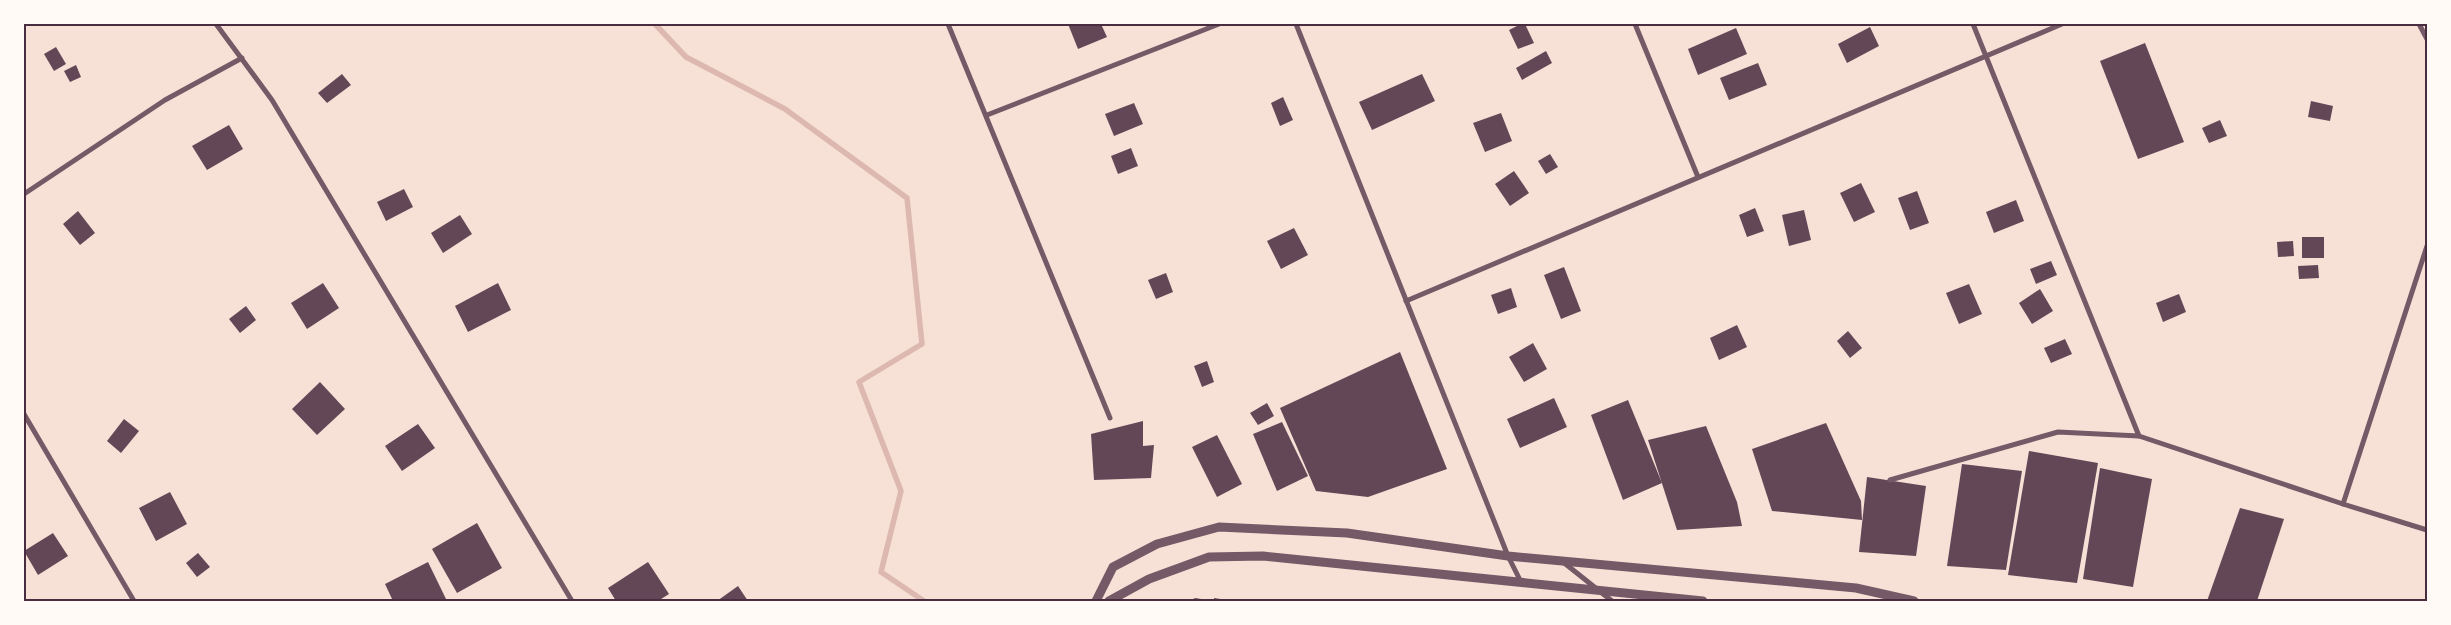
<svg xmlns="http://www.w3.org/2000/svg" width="2451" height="625" font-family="'Source Sans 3',sans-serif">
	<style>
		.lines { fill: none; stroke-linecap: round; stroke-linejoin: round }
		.stream { stroke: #dcb8b0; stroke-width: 5.5 }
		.building { fill: #644757 }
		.minor { stroke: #755966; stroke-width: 5 }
		.tertiary { stroke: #755966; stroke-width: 9 }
		.neatline { fill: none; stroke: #4a2c40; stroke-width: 2 }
	</style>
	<rect width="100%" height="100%" fill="#f7e1d7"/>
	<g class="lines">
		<path class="stream" d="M655,24L686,57L785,109L907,198L922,344L859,382L901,491L881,572L924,601"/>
	</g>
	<g class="building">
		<path d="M1068,24H1101L1107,37L1078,49Z"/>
		<path d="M1521,24H1525L1534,43L1518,49L1509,30Z"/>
		<path d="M1870,27L1879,46L1847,63L1838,44Z"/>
		<path d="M1736,28L1747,54L1698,75L1688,49Z"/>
		<path d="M2145,43L2184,142L2138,159L2100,61Z"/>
		<path d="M56,47L66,64L54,71L44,54Z"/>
		<path d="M1546,51L1552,63L1522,80L1516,68Z"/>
		<path d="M1758,63L1767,85L1729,100L1720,78Z"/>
		<path d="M76,65L81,77L70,82L64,71Z"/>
		<path d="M342,74L351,85L327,103L318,93Z"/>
		<path d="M1422,74L1435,101L1372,130L1359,102Z"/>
		<path d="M1283,97L1293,120L1280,126L1271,103Z"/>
		<path d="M2311,101L2333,106L2330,121L2308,117Z"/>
		<path d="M1134,103L1143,124L1114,136L1105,114Z"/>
		<path d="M1501,113L1512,141L1485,152L1473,123Z"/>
		<path d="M2220,120L2227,136L2209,143L2202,128Z"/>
		<path d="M229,125L243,149L207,170L192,146Z"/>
		<path d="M1131,148L1138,166L1118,174L1111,156Z"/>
		<path d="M1550,154L1558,167L1546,174L1538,161Z"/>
		<path d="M1514,171L1529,193L1510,206L1495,184Z"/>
		<path d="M1861,183L1875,212L1854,222L1840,193Z"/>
		<path d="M404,189L413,207L386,221L377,202Z"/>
		<path d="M1917,191L1929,223L1910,230L1898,198Z"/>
		<path d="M2016,200L2024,221L1994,233L1986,212Z"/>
		<path d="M1755,208L1764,231L1747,237L1739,215Z"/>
		<path d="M1804,210L1811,240L1789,246L1782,215Z"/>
		<path d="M78,211L95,233L80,245L63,224Z"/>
		<path d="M460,215L472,234L443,253L431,233Z"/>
		<path d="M1294,228L1308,255L1281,269L1267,241Z"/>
		<rect x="2302" y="237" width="22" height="21"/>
		<path d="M2293,241L2294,256L2278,257L2277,242Z"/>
		<path d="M2051,261L2057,275L2036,284L2030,269Z"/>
		<path d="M2318,265L2319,278L2299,279L2298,266Z"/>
		<path d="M1564,267L1581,311L1561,319L1544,275Z"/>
		<path d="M1166,273L1173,292L1156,299L1148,280Z"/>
		<path d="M323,283L339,308L307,329L291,303Z"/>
		<path d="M498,283L511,310L468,332L455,306Z"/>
		<path d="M1969,284L1982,314L1959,324L1946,293Z"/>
		<path d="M1511,288L1517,307L1498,314L1491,295Z"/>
		<path d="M2040,289L2053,311L2032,324L2019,303Z"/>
		<path d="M2179,294L2186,312L2163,322L2156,303Z"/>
		<path d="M246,306L256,320L240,333L229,319Z"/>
		<path d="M1737,325L1747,347L1719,360L1710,338Z"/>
		<path d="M1848,331L1862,348L1850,358L1837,341Z"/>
		<path d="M2065,339L2072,354L2051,363L2044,348Z"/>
		<path d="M1533,343L1547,369L1524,382L1509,357Z"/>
		<path d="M1400,352L1447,469L1368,497L1316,491L1280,408Z"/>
		<path d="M1207,361L1214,382L1202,387L1194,366Z"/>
		<path d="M320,382L345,409L317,435L292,409Z"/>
		<path d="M1554,398L1567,427L1520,448L1507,419Z"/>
		<path d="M1628,400L1662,483L1623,500L1591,415Z"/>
		<path d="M1267,403L1274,416L1258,425L1250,413Z"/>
		<path d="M124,419L139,431L121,453L107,441Z"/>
		<path d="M1143,421V446L1154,445L1151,478L1094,480L1091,434Z"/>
		<path d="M1282,422L1308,476L1277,491L1253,434Z"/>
		<path d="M1826,423L1861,501L1862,520L1772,511L1752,449Z"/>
		<path d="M418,424L435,448L402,471L385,446Z"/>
		<path d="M1706,426L1737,502L1742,526L1677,530L1648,440Z"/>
		<path d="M1217,435L1242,484L1217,497L1192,447Z"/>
		<path d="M2029,451L2098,463L2077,583L2008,575Z"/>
		<path d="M1962,464L2022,471L2006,570L1947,566Z"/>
		<path d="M2100,468L2152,479L2133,587L2083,579Z"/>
		<path d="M1867,477L1926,486L1916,556L1859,552Z"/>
		<path d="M170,492L187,524L156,541L139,508Z"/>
		<path d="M2240,508L2284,519L2257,601H2207Z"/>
		<path d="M477,523L502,568L457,593L432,549Z"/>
		<path d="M53,533L68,556L38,575L24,551Z"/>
		<path d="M198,553L210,567L197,577L186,563Z"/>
		<path d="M428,562L447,601H393L385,584Z"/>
		<path d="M648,562L669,594L658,601H616L608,588Z"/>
		<path d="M738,586L748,601H717Z"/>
		<path d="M1195,598L1214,601V598L1227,600V601H1190Z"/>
	</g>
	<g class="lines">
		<g class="minor">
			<path d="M216,24L272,100L572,601"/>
			<path d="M948,24L1110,418"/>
			<path d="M1296,24L1508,556L1521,582"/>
			<path d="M1635,24L1698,177"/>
			<path d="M1973,24L2139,436L2343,504L2427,530"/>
			<path d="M2419,24L2427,39"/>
			<path d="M987,115L1219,24"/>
			<path d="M24,194L165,100L242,58"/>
			<path d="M1406,301L2062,24"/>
			<path d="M24,414L134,601"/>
			<path d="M1890,480L2058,432L2139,436"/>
			<path d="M2343,504L2427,246"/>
			<path d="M1563,562L1612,601"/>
		</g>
		<g class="tertiary">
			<path d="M1096,601L1113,567L1157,544L1219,527L1347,533L1508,556L1856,588L1914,601"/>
			<path d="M1109,601L1149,579L1209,557L1263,556L1703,601"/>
		</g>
	</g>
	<rect width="2451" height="625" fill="none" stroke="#fffaf5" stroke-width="50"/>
	<rect x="25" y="25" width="2401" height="575" class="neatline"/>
</svg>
